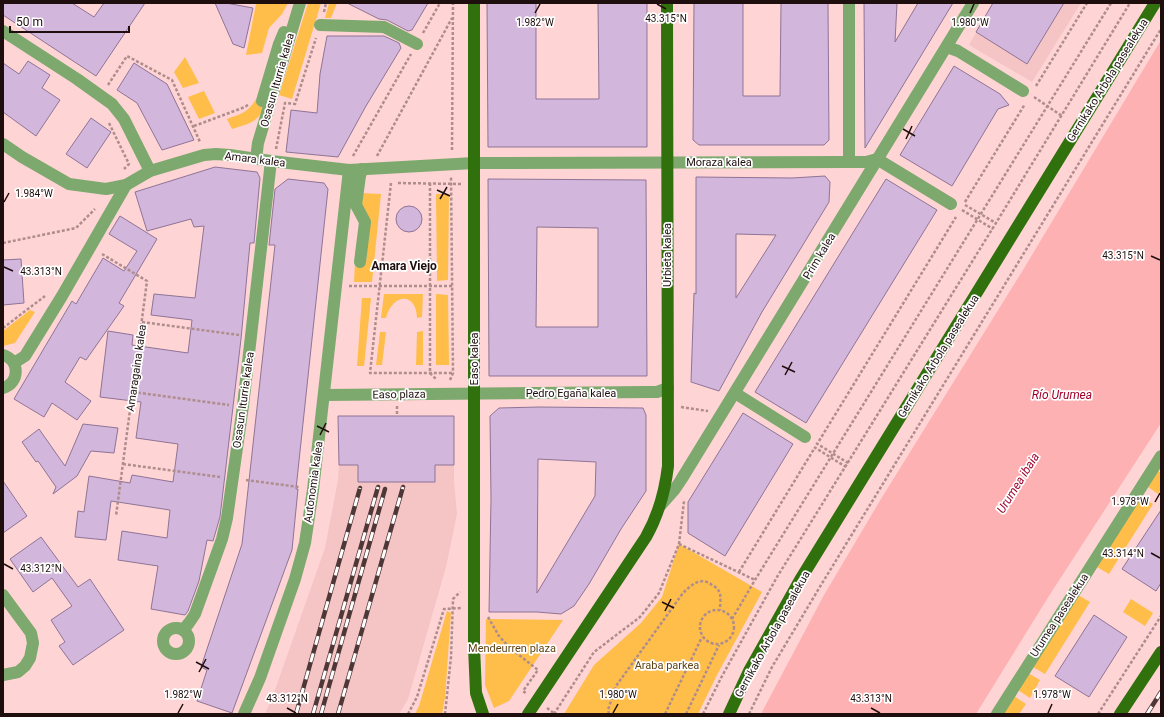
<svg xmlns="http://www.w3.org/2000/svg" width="1164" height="717" font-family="Roboto,sans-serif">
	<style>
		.built { fill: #f5c4c5 }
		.green { fill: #ffbd4a }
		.water { fill: #fdb1b2 }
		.building { fill: #d2b6db; stroke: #8f7497; fill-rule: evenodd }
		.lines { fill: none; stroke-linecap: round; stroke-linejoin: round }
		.path { stroke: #af8d8d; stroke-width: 2.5; stroke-dasharray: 3 2; stroke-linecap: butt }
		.minor { stroke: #7da86e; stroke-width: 12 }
		.major { stroke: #30710e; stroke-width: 12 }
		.rail-casing { stroke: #4e3737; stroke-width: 4.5 }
		.rail { stroke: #fff; stroke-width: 3; stroke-dasharray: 9; stroke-linecap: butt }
		.ticks { fill: none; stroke: #1f0e0e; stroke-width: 1.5 }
		.labels { text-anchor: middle; stroke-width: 3.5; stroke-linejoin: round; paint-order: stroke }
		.street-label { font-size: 11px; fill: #1f0e0e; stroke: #fff }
		.park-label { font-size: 11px; fill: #5f4415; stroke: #fff }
		.neighbourhood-label { font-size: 12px; font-weight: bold; fill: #1f0e0e; stroke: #fff }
		.water-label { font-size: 12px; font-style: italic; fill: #a0002b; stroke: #fff }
		.ticks-label { font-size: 10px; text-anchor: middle; fill: #1f0e0e; stroke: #fff; stroke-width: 3.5; stroke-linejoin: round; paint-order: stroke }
	</style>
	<rect width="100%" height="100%" fill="#ffd4d4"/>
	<g class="built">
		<path d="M993,3H1081L1032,82L969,45Z"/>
		<path d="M339,465H454V482L457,514L446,567L408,699L399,714H265L275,690L325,548L338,480Z"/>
	</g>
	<g class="green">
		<path d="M261,3H288L282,14L269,28L262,53L246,55L256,4Z"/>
		<path d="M308,3H321L292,99L279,95Z"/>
		<path d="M329,3H337L331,18H325Z"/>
		<path d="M185,57L199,83L183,88L174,72Z"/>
		<path d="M204,91L215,113L199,119L188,97Z"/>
		<path d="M256,99L266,103C258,123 251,123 232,129L227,119C240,114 248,113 256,99Z"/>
		<path d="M361,193L381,194L372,282H354L355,263L366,264L369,221L362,206Z"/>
		<path d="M436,194H449L448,280L437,281Z"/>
		<path d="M384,294H423L422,317L417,318C416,291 392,294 386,318H381Z"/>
		<path d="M436,294L448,295L449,365H436Z"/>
		<path d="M362,298H371L364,366H357Z"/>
		<path d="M30,310L35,312L15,343L3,346V331Z"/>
		<path d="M423,331V365H416L417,332Z"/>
		<path d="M380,332H386L382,365H376Z"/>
		<path d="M1158,471L1161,473V489L1158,494L1148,487Z"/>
		<path d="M1141,497L1153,504L1109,574L1097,567Z"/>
		<path d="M679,544L762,592L717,675L698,714H564L594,665L641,623L662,597Z"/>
		<path d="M1078,595L1090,602L1045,674L1033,667Z"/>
		<path d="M1131,599L1153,613L1145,626L1123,612Z"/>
		<path d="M447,611L451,613L445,698L442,714H415L419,706Z"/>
		<path d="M486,619L563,620L509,701L494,708L485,685Z"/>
		<path d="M1028,673L1040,680L1030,698L1018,690Z"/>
		<path d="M1014,696L1026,704L1019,714H1003Z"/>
	</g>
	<path class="water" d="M1161,40V423L1047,599L976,714H761L824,595L881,499L1023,270Z"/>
	<g class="building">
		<path d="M3,3H72L94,17L104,3H145L96,76L3,15Z"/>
		<path d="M215,3H226L253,8L244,48L233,44Z"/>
		<path d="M347,3H428L412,30L408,31L387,20L379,19Z"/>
		<path d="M487,3H536V99H599L598,3H647V147H488Z"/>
		<path d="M694,3H743V96H780L781,3H828L829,140L824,145H699L693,140Z"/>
		<path d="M864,3H897L895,42L918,3H953L865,148Z"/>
		<path d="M993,3H1064L1027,64L976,32Z"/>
		<path d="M327,36H384L399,43L401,48L366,106L338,157L286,152L291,110L317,113L320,74Z"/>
		<path d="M28,61L50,75L42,88L60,100L36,136L3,112V63L19,74Z"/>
		<path d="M134,63L167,84L194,140L162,150L137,103L117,90Z"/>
		<path d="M954,66L1000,94L1009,105L998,109L952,186L900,155Z"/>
		<path d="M91,118L111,132L87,168L66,154Z"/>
		<path d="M215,167L257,172L260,178L254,243H250L241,339L220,517L213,541L207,540L199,581L188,611L185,615L151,609L158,566L118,560L122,531L167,538L170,510L111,501L106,540L75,537L78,511L84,512L89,476L130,483L132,475L173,482L178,444L136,438L141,402L100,397L108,331L133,335L132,345L188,353L192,320L151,315L154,294L195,298L204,226L194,227L191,219L147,231L135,192Z"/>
		<path d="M825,176L830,182L829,202L762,312L719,391L691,382L694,293L696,294V177L792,178ZM736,234L776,235L736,298Z"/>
		<path d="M288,179L324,183L328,189L296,489H298L292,550L232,713L197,701L207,670L201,667L242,544L275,245H269L275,189Z"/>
		<path d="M488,179L646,180L647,376H489ZM537,227L598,228V327H536Z"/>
		<path d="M886,179L937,210L806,423L755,392Z"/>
		<circle cx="409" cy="219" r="13"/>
		<path d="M120,216L157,239L119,303L124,306L86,360L80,357L65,382L91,401L77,420L52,403L44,417L14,399L72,301L76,304L103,258L124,271L137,251L109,234Z"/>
		<path d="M21,259L24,303L3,305V260Z"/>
		<path d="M539,407L643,408L646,415V491L621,529L589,584L574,606L561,614L537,612H489L491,499L490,416L499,408ZM538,459L596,462L595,496L537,593Z"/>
		<path d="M743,413L793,444L725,556L688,533V502Z"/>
		<path d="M338,416H454V465H435V482H358V465H339Z"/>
		<path d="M83,424L118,428L114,453L91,451L77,476L53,494L56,487L38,461L36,462L22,442L39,429L65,466Z"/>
		<path d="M3,481L27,516L3,533Z"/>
		<path d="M1161,510V583L1156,591L1122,569Z"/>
		<path d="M41,537L78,587L90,579L124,630L73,665L59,646L65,642L51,620L72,606L52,578L33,592L10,559Z"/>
		<path d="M1094,615L1127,637L1089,697L1055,676Z"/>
	</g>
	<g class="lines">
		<g class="path">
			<path d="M324,12L326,3"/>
			<path d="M423,33L440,3"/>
			<path d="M108,85L127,56L172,80L200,142"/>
			<path d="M1036,86L1087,3"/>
			<path d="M1034,97L1062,116"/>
			<path d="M109,123L129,164L124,169"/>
			<path d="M194,126L245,107L249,104"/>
			<path d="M276,149L285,103L295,104L316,38"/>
			<path d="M452,150L453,3"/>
			<path d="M353,156L411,54"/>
			<path d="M377,156L452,18"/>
			<path d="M391,183L370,373H453"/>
			<path d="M398,183L461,184"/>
			<path d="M430,183V373L437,380"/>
			<path d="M965,202L1025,104"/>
			<path d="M965,205L996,223"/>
			<path d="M962,210L993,229"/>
			<path d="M3,243L76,228L95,209"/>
			<path d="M102,254L147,281L116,516"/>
			<path d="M349,286H452"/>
			<path d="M142,322L239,335"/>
			<path d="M3,328L45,296"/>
			<path d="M450,380L453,373L451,177"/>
			<path d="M133,392L229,405"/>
			<path d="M397,406V416"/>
			<path d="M681,407L708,411"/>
			<path d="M819,441L956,217"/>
			<path d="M816,443L848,463"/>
			<path d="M814,447L846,467"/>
			<path d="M123,464L220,477"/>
			<path d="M246,480L299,487"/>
			<path d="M679,544L684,501"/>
			<path d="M739,572L814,449"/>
			<circle cx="717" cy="627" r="17"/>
			<path d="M488,617L499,636L509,647L538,670L523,691L527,694"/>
			<path d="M732,619L755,580L1111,3"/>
			<path d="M547,708L555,714"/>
			<path d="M408,714L417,697L444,609L462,608"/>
			<path d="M445,714L451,657L453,599L460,592"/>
			<path d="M554,714L594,652L640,617L659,593L679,544L755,580"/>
			<path d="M609,714L608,710L616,686L683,593C691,585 701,576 712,585C716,587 719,590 720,594C721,599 720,605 720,610"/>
			<path d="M665,714L702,637"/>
			<path d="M686,714L719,645"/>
			<path d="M703,714L721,678L777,577L996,223L1130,3"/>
			<path d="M749,714L772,667L821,585L1161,29"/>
			<path d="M1098,714L1161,616"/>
		</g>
		<g class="minor">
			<path d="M849,3V162"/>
			<path d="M320,25L384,27L417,44"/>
			<path d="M3,31L77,79L112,104L124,119L150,171"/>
			<path d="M947,47L958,51L1023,91"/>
			<path d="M262,101L279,44L284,32"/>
			<path d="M3,144L22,157L69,184L106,189L126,185L150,171L204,155L216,154L230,155L271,161L349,170L474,163L849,162H866L877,159L951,204"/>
			<path d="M256,159L258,143L300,3"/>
			<path d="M360,262L365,222L356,205L360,176L362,169"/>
			<path d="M3,355C20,360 20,383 3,388"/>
			<path d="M14,363L25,356L62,296L126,185"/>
			<path d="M735,393L805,437"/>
			<path d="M324,395L649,392H657L668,388"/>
			<path d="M660,506L675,489L681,480L973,3"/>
			<path d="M3,595L31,633L33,643L30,658L25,666L18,672L3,675"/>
			<circle cx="176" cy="641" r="13"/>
			<path d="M183,630L189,623L195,614L222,539L227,518L243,406L271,161"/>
			<path d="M244,714L260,678L295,579L305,543L313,490L349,170"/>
			<path d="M997,714L1161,456"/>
		</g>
		<g class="major">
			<path d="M474,3V647L476,693L483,714"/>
			<path d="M528,714L646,537C659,514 665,491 668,466L667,3"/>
			<path d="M729,714L749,671L800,580L1155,3"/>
			<path d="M1120,714L1161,652"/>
		</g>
		<g class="rail-casing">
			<g id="rail">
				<path d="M296,714L360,488"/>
				<path d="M313,714L378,487"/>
				<path d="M321,714L385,489"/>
				<path d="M338,714L403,487"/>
				<path d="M1147,714L1161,692"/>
			</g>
		</g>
		<use href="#rail" class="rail"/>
	</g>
	<path class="ticks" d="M657,4L666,9M535,13L540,4M970,13L974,4M903,129L915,136M906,139L912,126M437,190L450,196M440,199L447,187M4,202L9,193M1151,256L1160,260M4,267L13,271M782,366L795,372M785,375L792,362M317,426L329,432M320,435L326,423M1155,502L1160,493M1151,553L1160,558M4,564L13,569M662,602L674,608M665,611L671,599M196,662L209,669M199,672L206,659M287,708L296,713M871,708L880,713M178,713L183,704M613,713L618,704M1048,713L1052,704"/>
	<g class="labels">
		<g class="street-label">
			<text transform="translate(277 80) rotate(-74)" y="4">Osasun Iturria kalea</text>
			<text transform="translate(1107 80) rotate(-58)" y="4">Gernikako Arbola pasealekua</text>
			<text transform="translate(255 159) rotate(7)" y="4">Amara kalea</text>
			<text x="719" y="166">Moraza kalea</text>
			<text transform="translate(667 255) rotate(-90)" y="4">Urbieta kalea</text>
			<text transform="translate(819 256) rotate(-59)" y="4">Prim kalea</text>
			<text transform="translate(938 356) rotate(-58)" y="4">Gernikako Arbola pasealekua</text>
			<text transform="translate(474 359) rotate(-90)" y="4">Easo kalea</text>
			<text transform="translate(136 368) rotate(-82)" y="4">Amaragaina kalea</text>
			<text x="571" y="397">Pedro Egaña kalea</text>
			<text transform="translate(399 394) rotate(-1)" y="4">Easo plaza</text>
			<text transform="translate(243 400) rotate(-82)" y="4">Osasun Iturria kalea</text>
			<text transform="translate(313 482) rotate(-82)" y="4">Autonomia kalea</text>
			<text transform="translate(1059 615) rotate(-57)" y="4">Urumea pasealekua</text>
			<text transform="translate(772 634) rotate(-61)" y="4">Gernikako Arbola pasealekua</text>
		</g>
		<g class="park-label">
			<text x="512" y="652">Mendeurren plaza</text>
			<text x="667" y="669">Araba parkea</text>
		</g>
		<g class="neighbourhood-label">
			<text x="404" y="270">Amara Viejo</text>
		</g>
		<g class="water-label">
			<text x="1062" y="399">Río Urumea</text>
			<text transform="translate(1018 483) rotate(-58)" y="4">Urumea ibaia</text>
		</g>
	</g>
	<g class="ticks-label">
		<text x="666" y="22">43.315°N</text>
		<text x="535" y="26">1.982°W</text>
		<text x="970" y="26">1.980°W</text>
		<text x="34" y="197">1.984°W</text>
		<text x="1123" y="259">43.315°N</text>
		<text x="41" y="275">43.313°N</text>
		<text x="1130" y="505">1.978°W</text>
		<text x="1123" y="557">43.314°N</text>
		<text x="41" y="572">43.312°N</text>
		<text x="183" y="698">1.982°W</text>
		<text x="618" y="698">1.980°W</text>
		<text x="1052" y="698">1.978°W</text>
		<text x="871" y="702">43.313°N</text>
		<text x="287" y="702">43.312°N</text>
	</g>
	<rect width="1164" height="717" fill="none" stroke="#1f0e0e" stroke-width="8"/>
	<path d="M10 26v6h119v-6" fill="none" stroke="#1f0e0e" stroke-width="2"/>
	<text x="16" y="26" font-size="12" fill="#1f0e0e" stroke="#ffffff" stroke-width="3" paint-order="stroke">50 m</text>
</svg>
